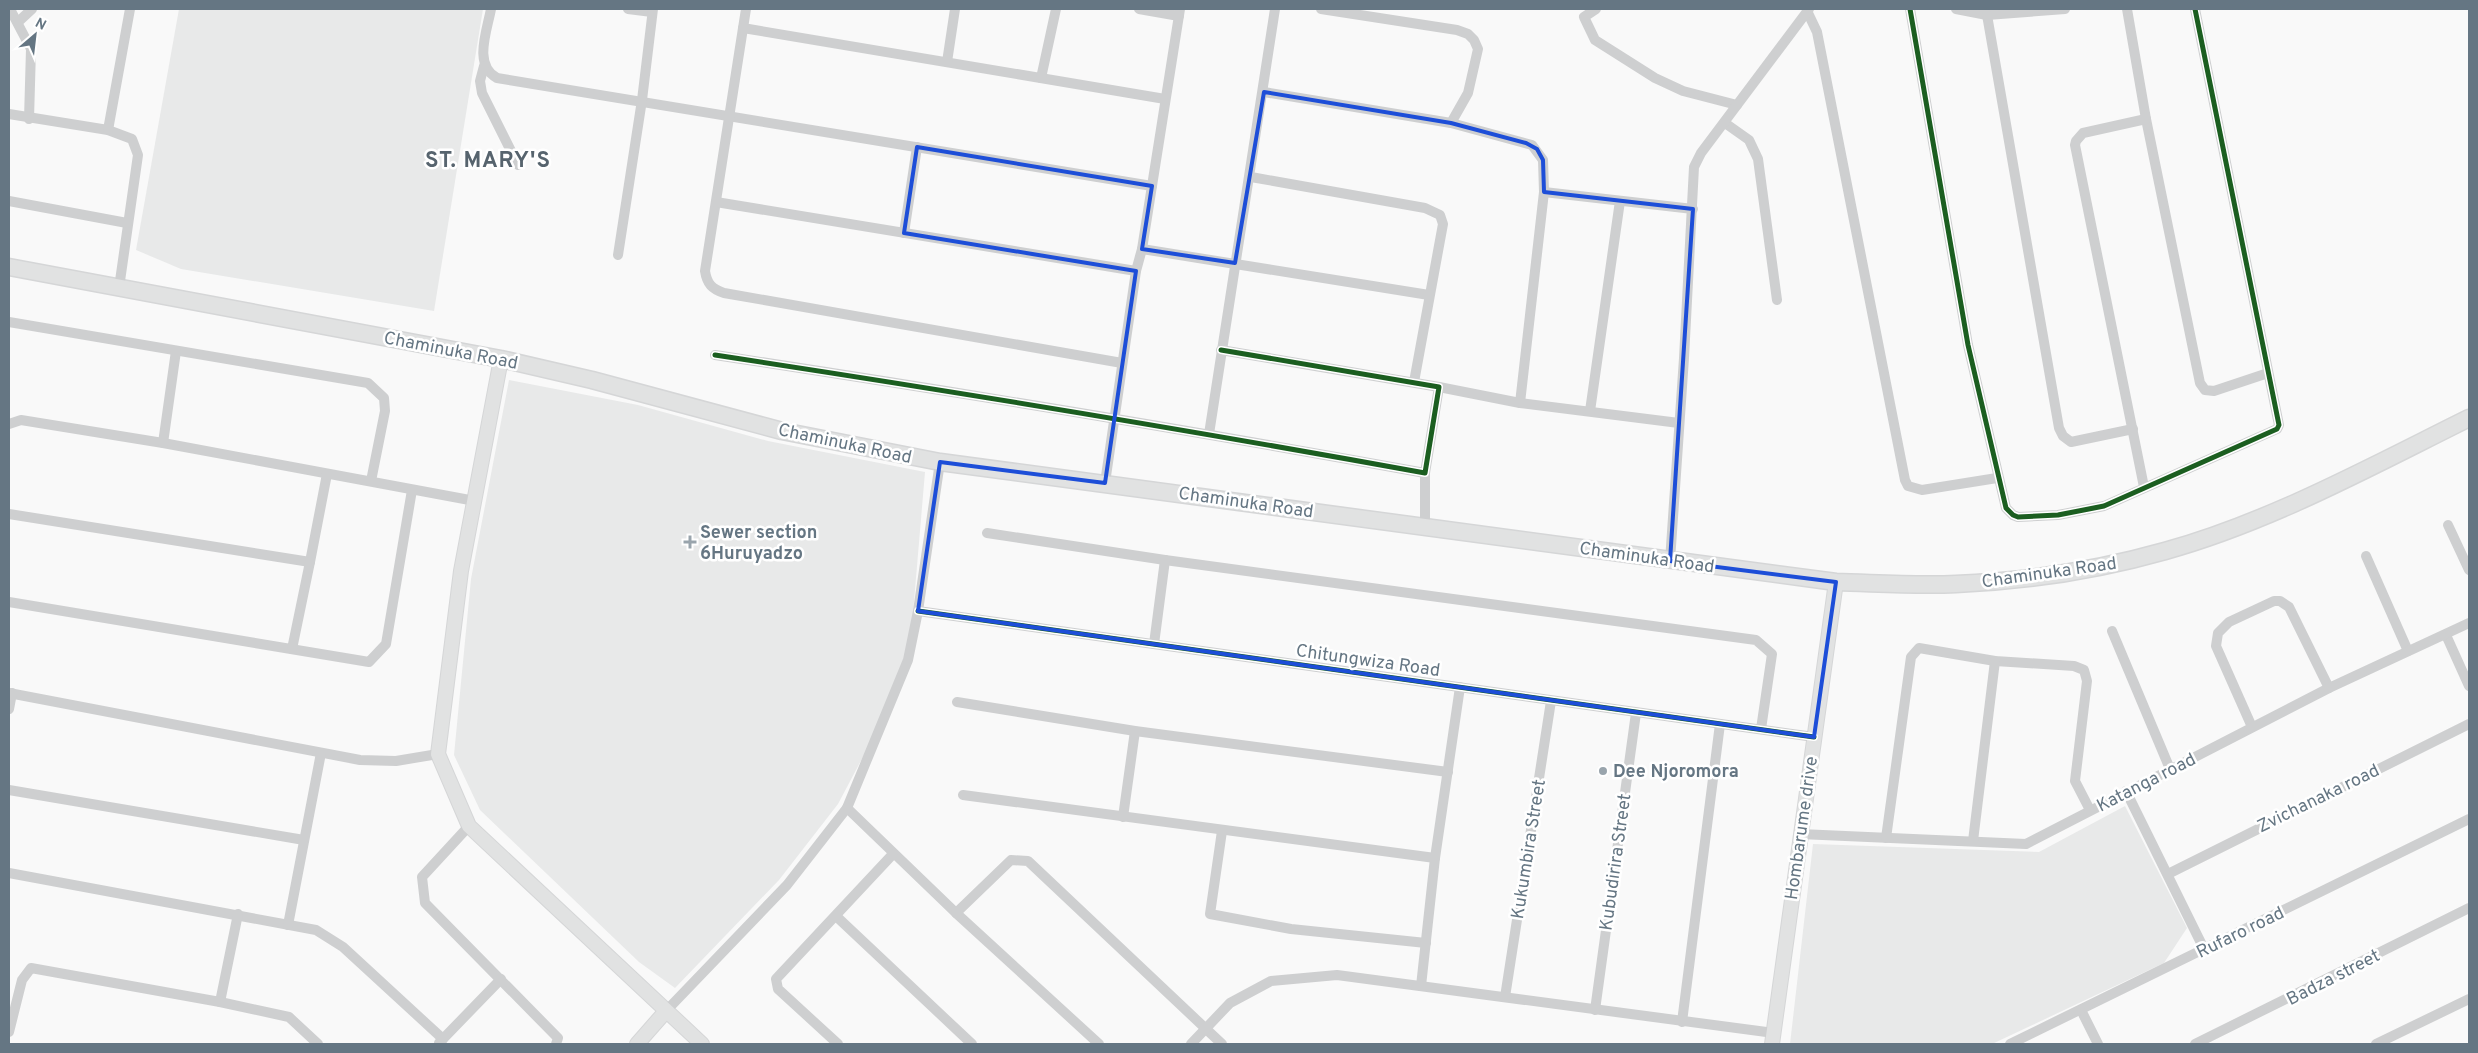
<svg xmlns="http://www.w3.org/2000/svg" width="2478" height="1053" font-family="Overpass,sans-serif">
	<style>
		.built { fill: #e8e9e9 }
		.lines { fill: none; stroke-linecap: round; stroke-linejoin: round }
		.secondary-casing { stroke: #d5d6d7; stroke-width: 16 }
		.primary-casing { stroke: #d5d6d7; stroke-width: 19 }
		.street { stroke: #cecfd0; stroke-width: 10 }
		.secondary { stroke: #e1e2e2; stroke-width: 14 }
		.primary { stroke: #e1e2e2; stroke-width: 16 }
		.cycleway-casing { stroke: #fff; stroke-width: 8 }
		.cycleway { stroke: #1b5e20; stroke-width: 5 }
		.marked { fill: none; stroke: #1d4ed8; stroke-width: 4; stroke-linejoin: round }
		.poi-dot { fill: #99a4ac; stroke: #fff; stroke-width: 2 }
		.labels { text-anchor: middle; stroke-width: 5; stroke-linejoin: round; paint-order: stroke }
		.street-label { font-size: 18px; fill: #657683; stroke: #fff }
		.poi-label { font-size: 18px; font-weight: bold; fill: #657683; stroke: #fff; text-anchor: start }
		.district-label { font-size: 22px; font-weight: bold; letter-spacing: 1px; fill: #57646e; stroke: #fff }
	</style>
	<rect width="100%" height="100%" fill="#f9f9f9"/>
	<g class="built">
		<path d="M179,9H483L434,311L181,269L136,250Z"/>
		<path d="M509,380L638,405L768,441L925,472L908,672L838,804L779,880L675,988L639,962L480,810L454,755L471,579Z"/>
		<path d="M2125,806L2187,928L2164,963L1992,1044H1790L1813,844L2039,852Z"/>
	</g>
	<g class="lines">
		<g class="secondary-casing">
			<g id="secondary">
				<path d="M501,359L461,571L438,754L469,826L702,1044"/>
				<path d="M637,1044L666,1011"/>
				<path d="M1772,1044L1836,582"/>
			</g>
		</g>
		<g class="primary-casing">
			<path id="primary" d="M9,267L501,359L592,380L782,431L940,462L1836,582C1876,583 1916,586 1956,584C2026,581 2098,570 2165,551C2270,522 2372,466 2469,418"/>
		</g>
		<g class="street">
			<path d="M10,9L31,49L29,119"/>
			<path d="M491,9C487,31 473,65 497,78L1152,186"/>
			<path d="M628,9L652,12"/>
			<path d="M746,9L705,271C707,284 712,289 724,293L1122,363"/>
			<path d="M1139,9L1179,16"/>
			<path d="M1596,9L1584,17L1595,40L1655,78L1683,91L1737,105"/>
			<path d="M1910,9L1968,345L2006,508L2013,515L2018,517L2058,515L2104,506L2277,429L2279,425L2195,9"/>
			<path d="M1956,9L1987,15L2065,9"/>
			<path d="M2127,9L2146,119L2200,383L2205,390L2214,391L2268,373"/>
			<path d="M1807,11L1817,32L1905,480L1908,486L1922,490L1997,478"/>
			<path d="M1987,15L2059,428L2063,436L2071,442L2133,429"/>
			<path d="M18,22L32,9"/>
			<path d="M743,28L1165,99"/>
			<path d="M947,62L955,9"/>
			<path d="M484,66L480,81L482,93L518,165"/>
			<path d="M1041,78L1056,9"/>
			<path d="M1264,92L1451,123L1468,93L1478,49L1474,40L1468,34L1457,30L1321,9"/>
			<path d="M9,114L108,130L132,139L138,155L119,288"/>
			<path d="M1451,123L1532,145L1543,160L1544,192L1520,403"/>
			<path d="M1725,123L1749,140L1758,159L1777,300"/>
			<path d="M108,130L130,9"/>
			<path d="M1251,177L1425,208L1440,215L1443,224L1414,382"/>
			<path d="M1544,192L1693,209"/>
			<path d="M9,201L127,223"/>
			<path d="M716,202L1136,271"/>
			<path d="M904,233L917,147"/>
			<path d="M1142,249L1429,295"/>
			<path d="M618,255L642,100L653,9"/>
			<path d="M9,322L368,383L384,398L385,411L371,481"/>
			<path d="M715,355C952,391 1189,430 1425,473L1439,387L1221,350"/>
			<path d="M1439,387L1520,403L1679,423"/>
			<path d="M1590,411L1620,201"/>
			<path d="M9,424L21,420L163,443L475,501"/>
			<path d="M1209,434L1275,9"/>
			<path d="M163,443L176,351"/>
			<path d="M1425,473V527"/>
			<path d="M1105,483L1136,271L1142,249L1180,9"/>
			<path d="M2144,487L2075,145L2076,141L2083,133L2146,119"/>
			<path d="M9,514L310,562L327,474"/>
			<path d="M2448,525L2469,570"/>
			<path d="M987,533L1165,560L1756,640L1772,654L1761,729"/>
			<path d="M2366,556L2408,651"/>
			<path d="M1670,561L1684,358L1694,167L1701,153L1809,9"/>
			<path d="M9,602L369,662L386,644L412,490"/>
			<path d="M918,611L1814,737"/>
			<path d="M2112,631L2170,769"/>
			<path d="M2446,635L2469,686"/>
			<path d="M1154,644L1165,560"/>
			<path d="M292,649L310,562"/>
			<path d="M9,693L360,760L396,761L438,754"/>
			<path d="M957,702L1135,731L1448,772"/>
			<path d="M9,709L12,693"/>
			<path d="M2252,727L2216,646L2218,633L2229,622L2274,601H2280L2289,607L2329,688"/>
			<path d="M9,790L304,840"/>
			<path d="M2126,791L2204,949"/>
			<path d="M963,795L1435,858"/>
			<path d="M847,808L956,913L1099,1044"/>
			<path d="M1123,817L1135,731"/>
			<path d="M469,826L422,877L425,903L558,1038L556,1044"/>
			<path d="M1222,831L1210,914L1291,929L1426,943"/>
			<path d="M1800,834L2026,844L2329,688L2469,623"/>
			<path d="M1886,838L1911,657L1919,648L1995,661L2074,666L2084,670L2087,681L2075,781L2090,810"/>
			<path d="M1973,841L1995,661"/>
			<path d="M9,873L316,930L343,947L443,1039"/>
			<path d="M2168,874L2469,724"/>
			<path d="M956,913L1011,860L1028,861L1222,1044"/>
			<path d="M837,917L972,1044"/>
			<path d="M288,925L321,753"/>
			<path d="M1421,986L1435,858L1460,687"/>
			<path d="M1505,997L1551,701"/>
			<path d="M220,1002L238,914"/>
			<path d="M1595,1010L1636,713"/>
			<path d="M2081,1010L2098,1044"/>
			<path d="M666,1011L787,885L847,808L908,660L918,611L940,462"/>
			<path d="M1682,1022L1720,724"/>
			<path d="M9,1032L22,980L31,968L220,1002L289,1017L318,1044"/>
			<path d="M439,1043L501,979"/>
			<path d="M838,1044L778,989L776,979L893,854"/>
			<path d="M1191,1044L1230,1003L1271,981L1337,975L1774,1033"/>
			<path d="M2010,1044L2469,819"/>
			<path d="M2195,1044L2469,908"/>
			<path d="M2376,1044L2469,999"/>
		</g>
		<use href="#secondary" class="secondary"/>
		<use href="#primary" class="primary"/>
		<g class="cycleway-casing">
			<g id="cycleway">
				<path d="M1910,9L1968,345L2006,508L2013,515L2018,517L2058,515L2104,506L2277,429L2279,425L2195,9"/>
				<path d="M715,355C952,391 1189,430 1425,473L1439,387L1221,350"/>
				<path d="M918,611L1814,737"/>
			</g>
		</g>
		<use href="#cycleway" class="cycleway"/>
	</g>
	<path class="marked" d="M1264,92L1451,123L1526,143L1537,149L1543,160L1544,192L1693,209L1670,561L1836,582L1814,737L918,611L940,462L1105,483L1136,271L904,233L917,147L1152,186L1142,249L1235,263Z"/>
	<g class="poi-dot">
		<path d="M687.5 534.5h5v5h5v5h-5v5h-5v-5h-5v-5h5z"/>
		<circle cx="1603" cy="771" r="5"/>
	</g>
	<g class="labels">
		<g class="street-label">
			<text transform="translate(451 350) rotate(11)" y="6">Chaminuka Road</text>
			<text transform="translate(845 443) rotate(12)" y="6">Chaminuka Road</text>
			<text transform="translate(1246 502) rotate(8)" y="6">Chaminuka Road</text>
			<text transform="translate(1647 557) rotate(8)" y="6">Chaminuka Road</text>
			<text transform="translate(2049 572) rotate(-8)" y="6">Chaminuka Road</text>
			<text transform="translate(1368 660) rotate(8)" y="6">Chitungwiza Road</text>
			<text transform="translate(2146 782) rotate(-27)" y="6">Katanga road</text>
			<text transform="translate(2318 798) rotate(-26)" y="6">Zvichanaka road</text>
			<text transform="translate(1801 828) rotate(-82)" y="6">Hombarume drive</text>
			<text transform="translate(1528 849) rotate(-81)" y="6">Kukumbira Street</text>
			<text transform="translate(1615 862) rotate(-82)" y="6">Kubudirira Street</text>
			<text transform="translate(2240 932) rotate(-26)" y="6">Rufaro road</text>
			<text transform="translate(2333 977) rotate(-27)" y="6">Badza street</text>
		</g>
		<g class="poi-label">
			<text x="700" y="538">Sewer section<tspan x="700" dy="21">6Huruyadzo</tspan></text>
			<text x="1613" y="777">Dee Njoromora</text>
		</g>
		<g class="district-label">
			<text x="488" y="167">ST. MARY'S</text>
		</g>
	</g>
	<rect width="2478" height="1053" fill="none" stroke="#657683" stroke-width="20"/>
	<g transform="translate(35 35) rotate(28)" stroke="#ffffff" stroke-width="4" paint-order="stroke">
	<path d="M0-4L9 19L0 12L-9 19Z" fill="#657683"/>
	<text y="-8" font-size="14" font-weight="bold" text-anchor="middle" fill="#657683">N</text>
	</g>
</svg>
